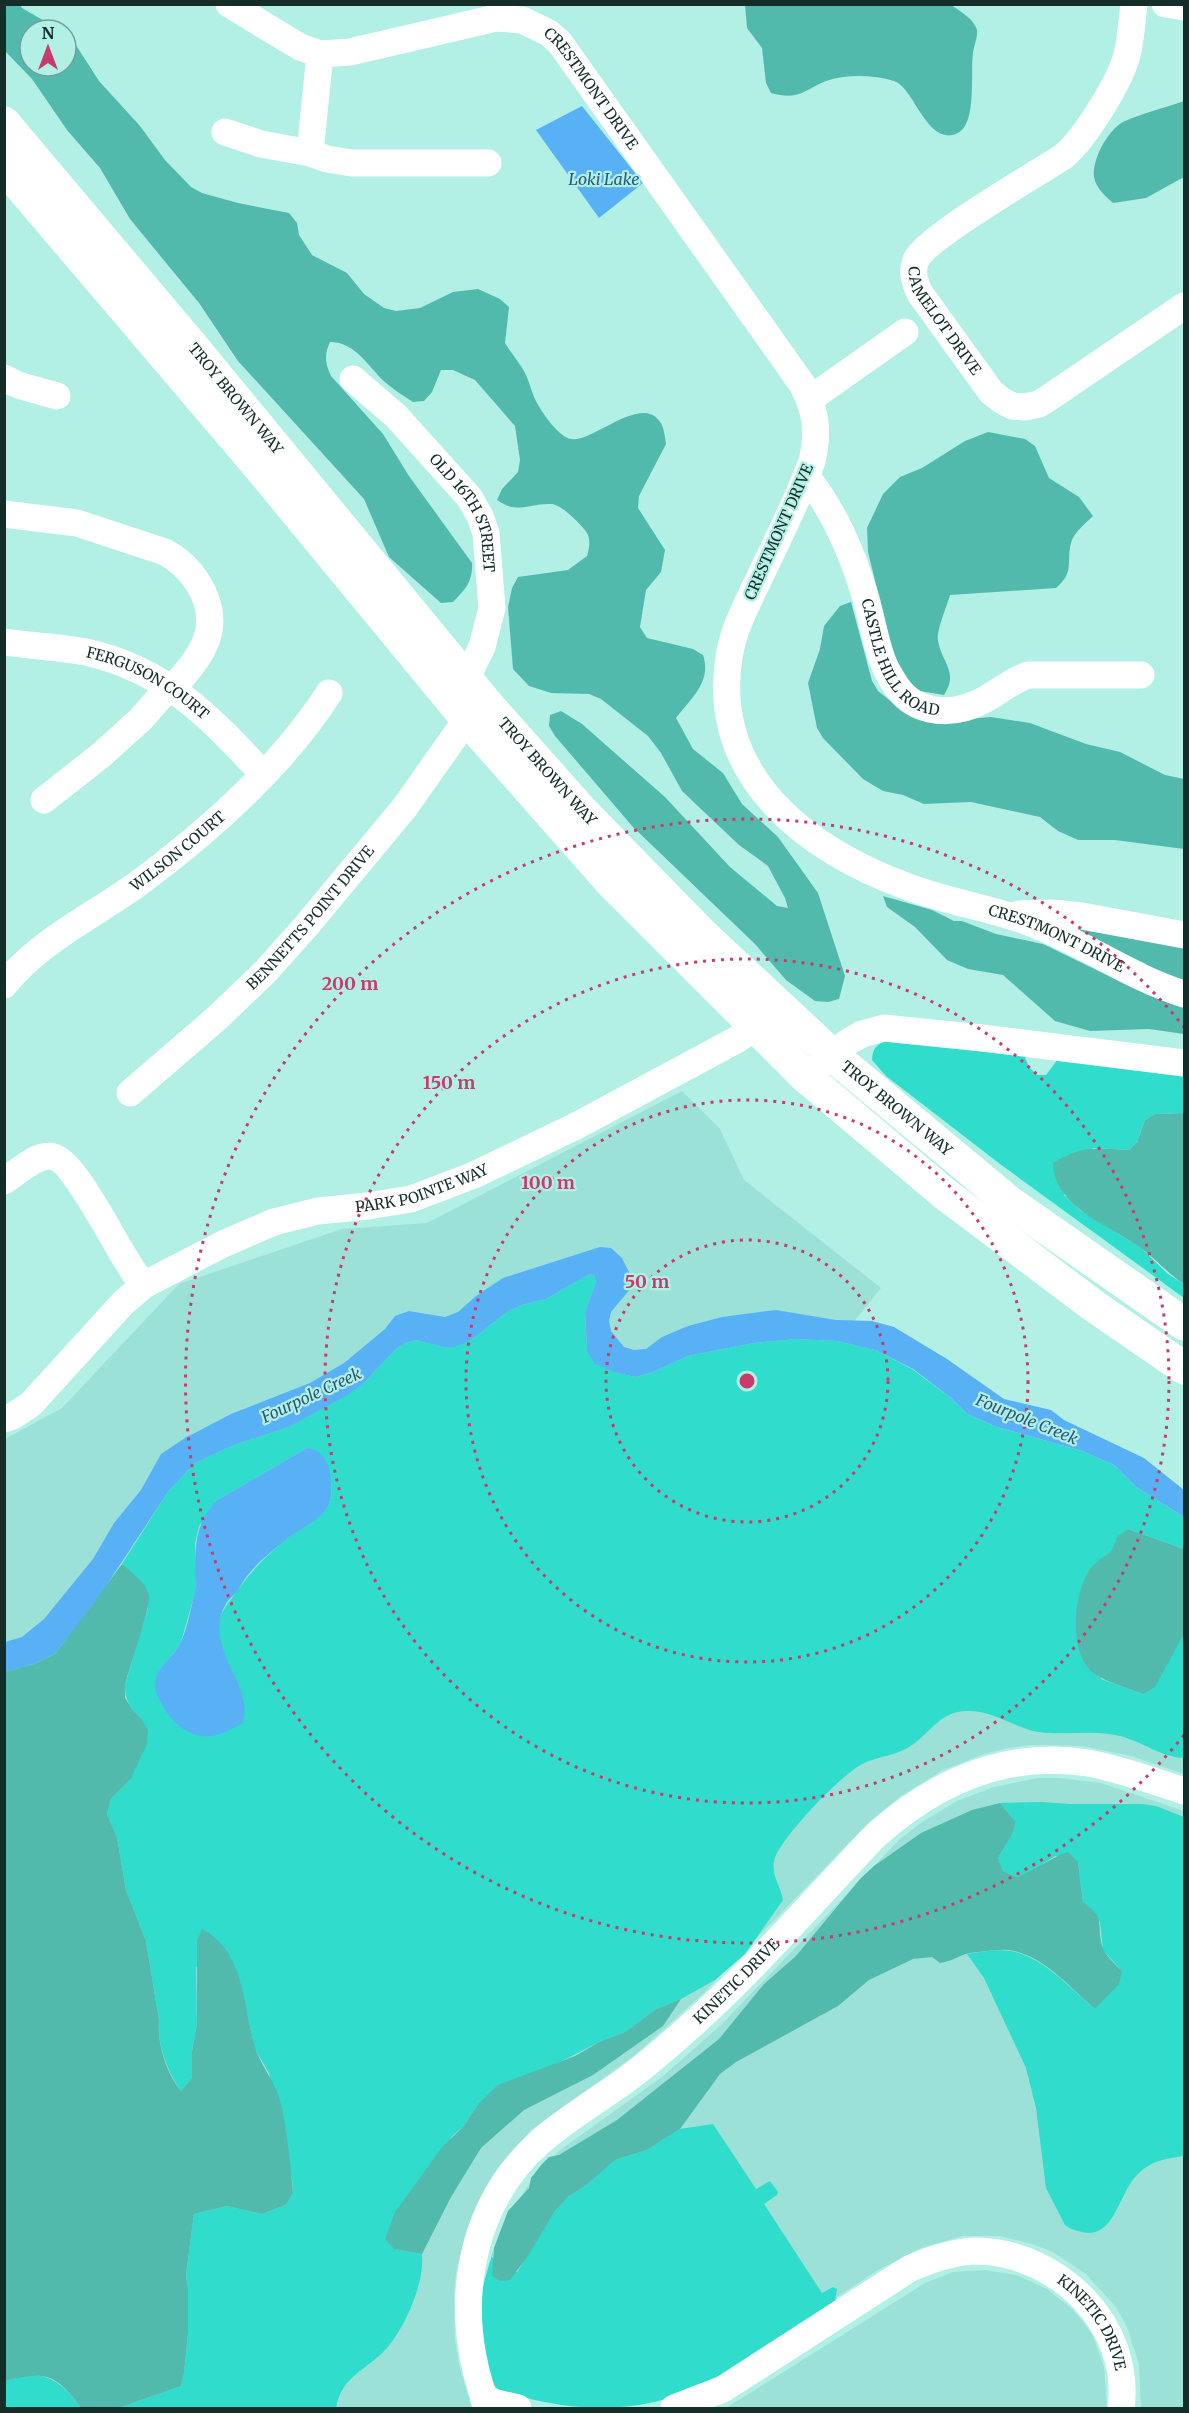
<svg xmlns="http://www.w3.org/2000/svg" width="1189" height="2413" font-family="Merriweather,serif">
	<style>
		.built { fill: #9ce1d7 }
		.green { fill: #30dccb; fill-rule: evenodd }
		.forest { fill: #52baad }
		.water { fill: #58b1f5 }
		.lines { fill: none; stroke-linecap: round; stroke-linejoin: round }
		.minor { stroke: #fff; stroke-width: 27 }
		.major { stroke: #fff; stroke-width: 33 }
		.ring { fill: none; stroke: #c83b6b; stroke-width: 3; stroke-dasharray: 3 6 }
		.labels { text-anchor: middle; stroke-width: 4.5; stroke-linejoin: round; paint-order: stroke }
		.street-label { font-size: 15px; fill: #142d29; stroke: #b2efe5 }
		.water-label { font-size: 16px; font-style: italic; fill: #2a587b; stroke: #b2efe5 }
		.centre { fill: #c83b6b; stroke: #b2efe5; stroke-width: 3 }
		.ring-label { font-size: 18px; text-anchor: middle; font-weight: bold; fill: #c83b6b; stroke: #b2efe5; stroke-width: 4.5; stroke-linejoin: round; paint-order: stroke }
	</style>
	<rect width="100%" height="100%" fill="#b2efe5"/>
	<g class="built">
		<path d="M682,1091L720,1129L744,1180L881,1288L848,1329L1184,1620V1774L1131,1756L1082,1746L1032,1745L1009,1748L984,1754L943,1770L901,1796L869,1822L702,1995L635,2055L531,2130L497,2169L485,2190L466,2232L456,2273L454,2294L455,2340L459,2365L472,2408H5V1439L62,1408L179,1284L342,1229L427,1223Z"/>
		<path d="M1037,1778H1059L1101,1783L1184,1811V2408H1141L1139,2364L1127,2327L1116,2307L1086,2274L1053,2252L1032,2244L1000,2236H963L921,2248L878,2270L741,2361L511,2212L533,2178L560,2150L662,2077L721,2025L900,1839L922,1822L957,1801L994,1787Z"/>
		<path d="M985,2270L1016,2275L1047,2289L1070,2307L1081,2319L1093,2336L1104,2367L1107,2408H726L925,2283L953,2272Z"/>
	</g>
	<g class="green">
		<path d="M889,1040L1024,1055L1029,1067L1037,1075H1046L1058,1059L1184,1072V1113L1155,1114L1145,1120L1137,1142L1129,1150L1093,1148L1064,1195L1081,1211L1140,1247L1168,1274L1184,1284V1298L1000,1164L886,1076L872,1060C873,1047 877,1044 889,1040Z"/>
		<path d="M590,1274L594,1276L596,1282L585,1312L587,1351L617,1373L636,1377L653,1372L688,1356L754,1343L796,1339L837,1341L875,1350L912,1369L951,1398L967,1414L997,1427L1082,1451L1114,1465L1136,1487L1184,1517V1549L1128,1529L1113,1550L1092,1567L1101,1679L1143,1694L1167,1663L1184,1634V1758C1161,1757 1143,1742 1120,1736C1093,1729 1066,1736 1039,1732C1015,1728 994,1711 969,1711C941,1710 932,1731 912,1745C897,1756 878,1756 862,1764C841,1775 778,1840 774,1861C771,1876 781,1887 783,1900L745,1954L715,1980L681,1999L656,2009L625,2032L599,2042L478,2104L463,2127L452,2136L395,2249L422,2254C425,2282 405,2328 386,2349C366,2371 342,2375 336,2408H119L181,2386L184,2374L188,2333V2288L186,2275L194,2214L227,2206L262,2214L286,2205L293,2193L292,2179L269,2073L255,2049L240,1981L196,1967L197,2023L192,2051V2078L181,2091C167,2071 157,2044 159,2020L146,1941L126,1890L117,1837L107,1814L111,1799L130,1780L141,1718C130,1708 125,1701 125,1685L148,1608L142,1583L122,1564L168,1492L195,1463L234,1445L289,1427L364,1383L396,1349L405,1343L416,1340L442,1347L470,1341L507,1312L522,1305L546,1299ZM307,1448C330,1448 337,1492 327,1508C317,1522 301,1528 288,1538C267,1555 253,1569 238,1590C231,1600 222,1609 219,1621C214,1648 240,1677 244,1703L162,1667L180,1645L195,1593V1544L199,1526L219,1499Z"/>
		<path d="M1042,1802L1070,1804H1142L1156,1806L1184,1817V2156C1166,2159 1152,2160 1138,2174C1119,2191 1115,2240 1082,2232C1075,2230 1070,2229 1065,2225L1046,2188L1036,2108L1026,2068L984,1978L967,1954C981,1952 997,1949 1010,1951C1044,1957 1069,1988 1095,2009L1122,1971L1103,1950L1100,1922L1083,1902L1078,1862L1055,1856L1030,1872L1017,1877L1003,1871L998,1858L1012,1835L1016,1822L1000,1803Z"/>
		<path d="M713,2124L756,2189L770,2181L778,2192L777,2195L764,2204L822,2293L833,2287L837,2289L835,2302C784,2335 733,2375 675,2396C627,2413 571,2410 523,2397C513,2395 500,2393 494,2385C489,2378 489,2368 487,2359C483,2338 478,2313 482,2291C485,2277 490,2262 494,2248L492,2257L517,2272L555,2211L569,2196L585,2186L607,2165L615,2160L647,2150L680,2129Z"/>
		<path d="M30,2375C55,2375 67,2390 81,2408H5L4,2381Z"/>
	</g>
	<g class="forest">
		<path d="M4,5H20L22,8L60,30H30V66H66V35L72,39L99,81L140,126L165,160L191,187L202,193L238,203L289,213L297,223L299,235L312,255L347,273L364,294L384,308L396,311L420,308L453,292L478,289L500,299L509,307L505,343C511,353 520,363 525,373C530,383 532,394 537,403C543,414 559,437 571,439C592,443 642,393 660,422C664,427 665,437 666,444L639,496L638,508L665,550L661,572L646,590L640,627L647,638L693,649L703,655C712,682 691,698 676,718L693,749L723,773L742,804L778,837L818,893L845,976L839,999L828,1002L815,1001L786,980L755,944L633,827L555,736L549,726L550,715L561,711L582,724L665,797L730,867L777,906L788,908L785,898L768,866L739,845L682,791L661,753L648,736L601,699L589,694L551,693L529,686L513,669L508,607L512,588L518,577L568,570L587,556C589,549 591,540 587,533C581,524 561,504 551,504C529,503 518,515 497,500L502,489L518,472L520,460L515,426L475,380L453,370H441L432,392L424,401L413,402C404,396 394,390 386,383C368,367 356,342 330,342C324,355 325,363 331,376L383,434L409,476L472,563C473,582 465,590 453,602L441,603L389,557L364,499L238,361L199,303L130,219L100,168L67,130L32,79L5,51Z"/>
		<path d="M745,5H951C960,11 974,19 977,30C978,36 974,46 973,53C970,72 978,126 956,134C926,145 914,87 894,81C874,75 846,74 826,81C804,90 798,101 771,93L766,83L762,48L747,28Z"/>
		<path d="M1184,101V177L1146,198L1113,203C1105,196 1096,188 1094,177C1092,159 1108,130 1123,122C1142,113 1165,108 1184,101Z"/>
		<path d="M988,432L1025,439L1035,446L1049,478L1079,497L1093,516C1085,524 1074,532 1071,543C1066,562 1075,572 1056,588L950,595C947,606 936,631 938,641C942,663 959,672 944,695L920,691L911,684L893,654L868,552L867,528L883,494L900,477L922,468L965,441Z"/>
		<path d="M851,602L872,681L878,691L897,706L943,721L991,717L1030,723L1086,744L1120,752L1165,775L1184,779V849L1115,840H1078L1058,831L1040,817L971,802L924,804L903,795L883,791L863,779L823,738L817,728L808,683L820,649L824,626L840,606Z"/>
		<path d="M883,896L932,910L954,921H962L996,934L1043,944L1148,995L1184,1006V1034L1149,1029L1090,1031L1055,1021L1003,975L968,969L947,960L915,927L887,907Z"/>
		<path d="M1072,920L1184,948V982L1064,930Z"/>
		<path d="M1184,1113V1284C1167,1273 1155,1258 1138,1246C1107,1224 1055,1208 1053,1163C1084,1145 1094,1148 1129,1150L1137,1142L1145,1120L1155,1114Z"/>
		<path d="M1128,1529L1184,1549V1634L1155,1687L1143,1694C1130,1689 1101,1680 1092,1672C1068,1652 1073,1591 1091,1568C1103,1553 1111,1559 1117,1537Z"/>
		<path d="M122,1564C131,1572 146,1582 149,1595C151,1607 129,1669 125,1685V1698L132,1709L141,1718L148,1730L147,1744L130,1780L111,1799L107,1814L117,1837L126,1890L146,1941L159,2020C157,2043 166,2073 181,2091L192,2078V2051L197,2023V1941L202,1929C245,1951 243,2006 255,2047C259,2062 273,2079 279,2097C286,2121 291,2167 293,2193L286,2205L262,2214L227,2206L194,2214L186,2275L188,2288V2333L184,2374L181,2386L119,2408H81C55,2373 46,2371 5,2381L4,1672L34,1664L55,1654Z"/>
		<path d="M1000,1803L1016,1822L1012,1835L998,1858L1003,1871L1017,1877C1035,1870 1050,1858 1068,1852L1078,1862L1083,1902C1108,1919 1095,1926 1103,1948C1106,1956 1116,1965 1122,1971L1119,1984L1095,2009C1070,1988 1043,1954 1008,1950C996,1949 982,1952 970,1953C959,1955 951,1962 940,1963L932,1957L913,1959L869,1980L838,2006L736,2062L720,2074L680,2129L647,2150L615,2160L585,2186L569,2196L555,2211L528,2256L510,2280L500,2281L492,2276L494,2248L508,2211L529,2188L531,2178L542,2164L549,2157L559,2155L617,2120L719,2039L764,1984L796,1956L860,1879L874,1866L921,1833L972,1810Z"/>
		<path d="M681,1999L663,2026L593,2075L524,2110L481,2148L451,2197L422,2254L394,2249L385,2239L395,2212L443,2146L463,2127L478,2104L498,2085L575,2056L599,2042L625,2032L656,2009Z"/>
	</g>
	<g class="water">
		<path d="M582,106L643,183L599,218L536,130Z"/>
		<path d="M600,1247L611,1248L622,1258L633,1280L631,1288L611,1312L609,1321L611,1331L624,1347L634,1350L646,1349L662,1337L688,1326L722,1317L776,1310L836,1320L872,1321L894,1327L947,1359L1004,1399L1051,1410L1064,1420L1144,1458L1184,1490V1517L1136,1487L1114,1465L1082,1451L997,1427L967,1414L951,1398L913,1369L875,1350L837,1341L796,1339L754,1343L688,1356L653,1372L636,1377L617,1373L595,1364L587,1351L585,1312L596,1282L594,1276L590,1274L546,1299L522,1305L507,1312L470,1341L454,1347H442L416,1340L405,1343L396,1349L364,1383L347,1395L289,1427L234,1445L195,1463L168,1492L100,1595L55,1654L34,1664L5,1672V1642L22,1637L44,1619L93,1559L114,1523L141,1490L161,1454L185,1438L231,1414L310,1383L344,1363L385,1329L395,1316L409,1311L445,1317L458,1312L476,1296L503,1278Z"/>
		<path d="M307,1448C316,1448 324,1455 327,1463C332,1473 333,1494 329,1504C322,1521 300,1528 287,1539C273,1550 258,1562 247,1576C243,1581 240,1587 237,1592C234,1595 230,1598 227,1602C199,1648 258,1685 242,1724C234,1727 225,1733 217,1735C195,1741 174,1726 164,1708C160,1700 154,1692 155,1682C157,1667 173,1657 180,1644C187,1630 190,1612 194,1596C196,1589 195,1581 195,1573C195,1544 196,1519 219,1499Z"/>
	</g>
	<g class="lines">
		<g class="minor">
			<path id="s1" d="M229,4L300,47L320,54L350,52L496,18L522,20L549,33L560,43L802,384C816,410 819,432 812,461C797,503 775,544 756,585C745,608 733,631 729,657C710,778 808,851 911,888C949,902 990,908 1028,922C1083,942 1129,977 1184,994"/>
			<path id="s2" d="M1134,4C1132,21 1131,39 1127,55C1120,82 1085,138 1064,156C1037,174 926,237 916,260C911,272 915,281 919,292L991,392L1001,400L1012,406L1025,407L1039,404L1050,397L1184,306"/>
			<path d="M1165,4L1184,7"/>
			<path d="M320,54L310,153L327,159L352,163H488"/>
			<path d="M225,132L261,144L310,153"/>
			<path d="M4,378L18,385L57,396"/>
			<path id="s3" d="M353,379L396,416L469,497L480,516L486,533L492,608L482,647L466,679"/>
			<path d="M810,399L905,332"/>
			<path id="s4" d="M806,476C835,511 853,555 866,599C875,630 878,667 901,692C916,710 942,714 964,708C989,702 1005,683 1028,675H1141"/>
			<path d="M4,514L77,523L165,552C180,560 189,569 198,583C225,627 202,655 172,689"/>
			<path id="s5" d="M4,642C32,646 59,647 86,652C166,670 210,717 263,774"/>
			<path d="M44,800L100,756L141,719L169,687"/>
			<path d="M1019,914L1052,913L1082,916L1184,935"/>
			<path id="s6" d="M4,985C41,939 96,915 143,880C211,829 283,765 329,693"/>
			<path d="M816,1068L848,1042L862,1034L884,1028L982,1038L1184,1063"/>
			<path id="s7" d="M130,1093L217,1018L266,971L307,925L405,807L467,719"/>
			<path d="M4,1181C17,1173 34,1156 49,1156C76,1155 122,1264 144,1285"/>
			<path id="s8" d="M4,1419L13,1416L31,1404L123,1303L144,1285L167,1273L223,1244L274,1222L318,1211L368,1206L411,1199L474,1175L576,1126L738,1039L772,1015"/>
			<path d="M484,2400L518,2408"/>
			<path id="s9" d="M488,2408C452,2317 464,2209 541,2141C566,2119 595,2102 622,2083C644,2067 665,2049 685,2031C753,1971 813,1901 875,1836C935,1782 1005,1750 1088,1763C1121,1769 1153,1781 1184,1791"/>
			<path id="s10" d="M674,2408L723,2389L909,2269C931,2259 954,2251 979,2251C1059,2254 1132,2325 1121,2408"/>
		</g>
		<g class="major">
			<path id="s11" d="M4,123L192,346L486,703L581,810L702,934L831,1054L1009,1202L1184,1324"/>
			<path d="M4,167L256,463L467,719L612,883L806,1077L945,1194L1094,1306L1184,1368"/>
		</g>
	</g>
	<g class="ring">
		<circle cx="747" cy="1381" r="141"/>
		<circle cx="747" cy="1381" r="281"/>
		<circle cx="747" cy="1381" r="422"/>
		<path d="M1184 1735A562 562 0 1 1 1184 1027"/>
	</g>
	<g class="labels">
		<g class="street-label">
			<text dy="5" stroke="none"><textPath href="#s1" startOffset="410">CRESTMONT DRIVE</textPath></text>
			<text dy="5" stroke="none"><textPath href="#s2" startOffset="423">CAMELOT DRIVE</textPath></text>
			<text dy="5" stroke="none"><textPath href="#s11" startOffset="360">TROY BROWN WAY</textPath></text>
			<text dy="5" stroke="none"><textPath href="#s3" startOffset="178">OLD 16TH STREET</textPath></text>
			<text transform="translate(779 532) rotate(-66)" y="5">CRESTMONT DRIVE</text>
			<text dy="5" stroke="none"><textPath href="#s4" startOffset="210">CASTLE HILL ROAD</textPath></text>
			<text dy="5" stroke="none"><textPath href="#s5" startOffset="152">FERGUSON COURT</textPath></text>
			<text dy="5" stroke="none"><textPath href="#s11" startOffset="846">TROY BROWN WAY</textPath></text>
			<text dy="5" stroke="none"><textPath href="#s6" startOffset="220">WILSON COURT</textPath></text>
			<text dy="5" stroke="none"><textPath href="#s7" startOffset="252">BENNETTS POINT DRIVE</textPath></text>
			<text dy="5" stroke="none"><textPath href="#s1" startOffset="1542">CRESTMONT DRIVE</textPath></text>
			<text dy="5" stroke="none"><textPath href="#s11" startOffset="1332">TROY BROWN WAY</textPath></text>
			<text dy="5" stroke="none"><textPath href="#s8" startOffset="492">PARK POINTE WAY</textPath></text>
			<text dy="5" stroke="none"><textPath href="#s9" startOffset="543">KINETIC DRIVE</textPath></text>
			<text dy="5" stroke="none"><textPath href="#s10" startOffset="489">KINETIC DRIVE</textPath></text>
		</g>
		<g class="water-label">
			<text x="604" y="185">Loki Lake</text>
			<text transform="translate(311 1395) rotate(-25)" y="6">Fourpole Creek</text>
			<text transform="translate(1027 1419) rotate(22)" y="6">Fourpole Creek</text>
		</g>
	</g>
	<circle cx="747" cy="1381" r="9" class="centre"/>
	<g class="ring-label">
		<text x="350" y="990">200 m</text>
		<text x="449" y="1089">150 m</text>
		<text x="548" y="1189">100 m</text>
		<text x="647" y="1288">50 m</text>
	</g>
	<rect width="1189" height="2413" fill="none" stroke="#142d29" stroke-width="12"/>
	<g transform="translate(48 48)"><circle r="28" fill="#b2efe5" stroke="#73a19a" stroke-width="1.5"/>
	<path d="M0-4.5L10 22L0 15L-10 22Z" fill="#c83b6b"/>
	<text y="-9" font-size="16" font-weight="bold" text-anchor="middle" fill="#142d29">N</text>
	</g>
</svg>
